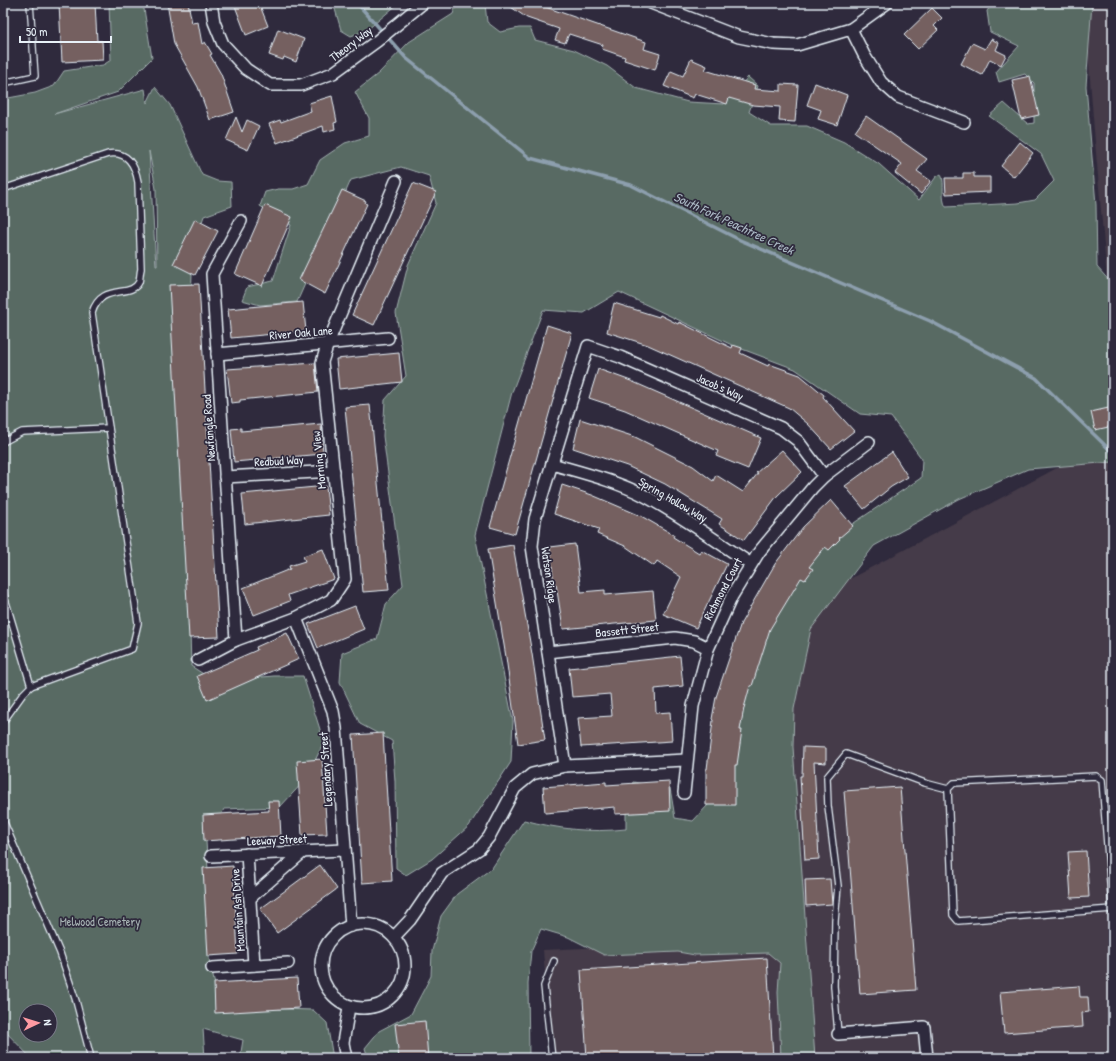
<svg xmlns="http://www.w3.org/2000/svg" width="1116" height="1061" font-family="'Patrick Hand',sans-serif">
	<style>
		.built { fill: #443a48 }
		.green { fill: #596b64; stroke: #a0aeae; fill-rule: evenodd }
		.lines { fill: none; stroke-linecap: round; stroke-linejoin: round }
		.stream { stroke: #8d9fae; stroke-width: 3.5 }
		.building { fill: #746061; stroke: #e8f1f8 }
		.lane-casing { stroke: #e8f1f8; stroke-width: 8 }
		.street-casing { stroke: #e8f1f8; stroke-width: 14 }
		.lane { stroke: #2f2a3d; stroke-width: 5.5 }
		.street { stroke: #2f2a3d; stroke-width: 11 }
		.labels { text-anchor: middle; stroke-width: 3.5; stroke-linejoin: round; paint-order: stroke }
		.street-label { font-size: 12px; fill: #e8f1f8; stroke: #2f2a3d }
		.park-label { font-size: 12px; fill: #a8b5b5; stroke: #2f2a3d }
		.water-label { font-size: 13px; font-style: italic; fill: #acbac6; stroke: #2f2a3d }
	</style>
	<rect width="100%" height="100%" fill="#2f2a3d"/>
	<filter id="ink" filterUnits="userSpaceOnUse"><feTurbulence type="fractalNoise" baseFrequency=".025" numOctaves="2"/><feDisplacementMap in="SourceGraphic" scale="8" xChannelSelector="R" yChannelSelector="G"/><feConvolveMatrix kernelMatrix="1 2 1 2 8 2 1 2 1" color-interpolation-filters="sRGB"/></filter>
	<g filter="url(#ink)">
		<g class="built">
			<path d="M1084,3H1113V349L1094,130Z"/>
			<path d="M1113,438V1058H552L543,950L781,938L758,628Z"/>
		</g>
		<g class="green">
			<path d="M109,3H143L152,58L118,92L54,114L145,89L147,103L155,87L170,105L202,175L217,181L231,182L232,206L204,216L193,248L185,457L191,666L214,681L274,676H303L324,742L306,779L280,807L224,809L206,842L212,923L209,959L218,998L248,1008L313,1010L327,1023L333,1058H240L243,1040L203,1029L205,1058H31L3,1029V99L35,93L54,86L64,71L103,65L111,60ZM149,151L156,189L157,266H156ZM26,1011H50V1035H26Z"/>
			<path d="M331,3H399L367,30L351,36L341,30L335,9Z"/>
			<path d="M457,3L485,4L487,22L500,32L519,28H530L535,40L574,50L607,66L636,88L688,102L724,104L748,77L758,86L749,112L771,126H807L844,142L879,164L919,200L936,177L941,174C946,185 940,197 946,207L1018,203L1035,200L1054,181L1041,154L989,116L1004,103L1028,124L1034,123V83L1025,74L999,82L996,72L1019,46L990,32L987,11L993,3H1092L1086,86L1096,205L1097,267L1113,285V462L1028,469L959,499L874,546L811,629L794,709L793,747L815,1058H781L778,992L780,963L768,953L695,955L678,952L604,955L568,937L541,929L531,951L528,983L529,1058H368L365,1048L379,1031L411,1014L431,976L432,951L441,916L457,894L492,868L524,820C558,829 590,833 626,829V798L633,782L670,788L675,818L693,821L708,805L715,717L725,672L742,628L842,531L921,478L922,459L891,417L860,414L795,369L734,346L619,292L584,313L543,310L512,392L475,535L513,721L511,762L469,826L432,859L406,875L396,868L395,781L392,741L360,724L340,682L342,653L377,639L386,604L403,585L383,436L385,400L406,376L396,313L408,265L436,203L429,176L401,167L351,180L297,302L260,305L242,300L247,287L273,281L291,225L260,206L265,192L278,189H293L308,184L320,160L345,143L369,136V118L355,92L379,73L409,42L453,14Z"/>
		</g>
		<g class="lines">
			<path class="stream" d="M357,3L406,58L530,158L631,185L740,240L930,321L1036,378L1113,453"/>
		</g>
		<g class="building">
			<path d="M59,3H95L97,41H102L103,60L62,62Z"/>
			<path d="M167,3H188L192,23L198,22L202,44L205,42L212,54L210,55L221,74L234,112L210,120L198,87L174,44Z"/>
			<path d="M244,3H259L268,26L246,35L235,6Z"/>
			<path d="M505,3H534L646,42L644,49L660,54L655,70L624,60L625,57L602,49L603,45L569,34L565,43L555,40L559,29L527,18Z"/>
			<path d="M932,8L942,18L934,26L938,30L918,49L904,35Z"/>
			<path d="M278,29L304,39L296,62L284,57L283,60L269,55Z"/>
			<path d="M991,39L999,43L996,50L1006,55L1001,65L990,59L982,75L961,64L972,43L985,49Z"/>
			<path d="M691,59L707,66L705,70L755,85L754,89L781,91V84L798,85L795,122L779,121L780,107L753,105L729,98L727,104L695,94L693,98L664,86L671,71L683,76Z"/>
			<path d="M1030,76L1039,115L1021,119L1012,80Z"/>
			<path d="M815,83L847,95L837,125L818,119L821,110L807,105Z"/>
			<path d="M332,96L337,122L334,123L335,129L324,132L323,126L277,143L269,124L280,120L281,122L311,111L309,103Z"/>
			<path d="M866,116L927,159L917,171L931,181L921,194L895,173L902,164L855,132Z"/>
			<path d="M236,117L242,132L247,120L259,126L248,150L226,140Z"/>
			<path d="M1020,142L1033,153L1014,177L1001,166Z"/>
			<path d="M963,173H974V177H990V192L946,194L945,178H963Z"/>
			<path d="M413,183L436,192L374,325L352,315Z"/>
			<path d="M342,190L366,201L365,203L367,204L325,294L299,280Z"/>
			<path d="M265,205L292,217L262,286L235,274Z"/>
			<path d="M195,219L218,231L195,275L173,264Z"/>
			<path d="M199,284L219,637L189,638L169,285Z"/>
			<path d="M303,302L306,331L231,338L228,309Z"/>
			<path d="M614,303L659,317L660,315L678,324L679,322L732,348L733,345L742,348L740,353L768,366L769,364L800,375L824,395L823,397L854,431L831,449L808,424L789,408L648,345L607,332Z"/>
			<path d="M547,325L572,333L515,534L490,527Z"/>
			<path d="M399,353L402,382L339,389L336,359Z"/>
			<path d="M315,363L318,392L240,400V402L231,403L227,369Z"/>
			<path d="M598,369L631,381L761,438L748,469L716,456L718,451L625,410L589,398Z"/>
			<path d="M370,405L389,590L363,592L345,407Z"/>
			<path d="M1113,407V426L1095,430L1091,412Z"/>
			<path d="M580,419L635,437L693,466L713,481L716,475L743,492L758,473H756L782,450L802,472L777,496L744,540L719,524L722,519L665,484L627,466L573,448Z"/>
			<path d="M321,424L323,454L234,462L231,429L241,428V431Z"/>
			<path d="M892,452L908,477L891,487L864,509L845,486Z"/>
			<path d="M562,485L592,495L641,516L674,535L673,537L699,553L701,550L727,564L696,628L663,614L681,577L657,561L654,566L625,546L597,534L599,529L554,514Z"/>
			<path d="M326,486L329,515L245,524L242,494Z"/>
			<path d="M831,500L853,526L839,538L840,539L829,550L825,547L809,567L813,569L805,580L801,578L770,629L752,686H750L744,708L740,730H742L737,765H735V805H706V769H707L713,720L712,719L716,697L741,623L775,564L803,527Z"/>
			<path d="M575,544L581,592L605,590V595L653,591L656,620L563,629L556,584L554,585L550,547Z"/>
			<path d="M513,545L532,654L545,740L518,744L506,657L488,549Z"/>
			<path d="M323,549L334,579L288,595L290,601L254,615L243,588L290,569L289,566L305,561L303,556Z"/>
			<path d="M355,606L364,629L318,648L308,624Z"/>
			<path d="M287,633L299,659L207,700L197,676L257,650L256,647Z"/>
			<path d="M680,656L683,686L655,689L656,713L670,712L672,741L581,747L578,718L612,716L610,694L572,697L569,668Z"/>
			<path d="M383,733L392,881L362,883L353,735Z"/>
			<path d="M803,747L826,748V763L814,762L819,859L805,860L800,776H802Z"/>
			<path d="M322,759L327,834L302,835L297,761Z"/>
			<path d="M669,781L670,811L615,814V807L545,813L543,787L606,782V785Z"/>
			<path d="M900,787L916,990L860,994L844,791Z"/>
			<path d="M268,801H279L281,836L204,841L203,815L269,811Z"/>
			<path d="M1086,851L1089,897L1071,898L1068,852Z"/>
			<path d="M320,865L337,889L277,933L260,909Z"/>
			<path d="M233,866L238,954L208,956L203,868Z"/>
			<path d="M830,879L832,904L806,906L805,880Z"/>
			<path d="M767,958L773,1058H587L581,970Z"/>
			<path d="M297,978L299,1008L215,1013L214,983Z"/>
			<path d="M1079,986L1080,997H1088L1089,1012L1082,1013L1083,1027L1004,1033L1000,992Z"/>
			<path d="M425,1021L428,1058H399L395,1024Z"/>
		</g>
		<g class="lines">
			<g class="lane-casing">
				<g id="lane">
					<path d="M3,83L35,76L30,3"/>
					<path d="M3,189L108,154C128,151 135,165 138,182L141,269C140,272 140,278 139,282C131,299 101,282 92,313L138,623L132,649L31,686L23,694L3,722"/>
					<path d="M3,442L22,432L109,428"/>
					<path d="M3,592L31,686"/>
					<path d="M3,820L60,953L76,1001L91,1058"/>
					<path d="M1112,909L958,921L953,915L948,789L954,783L1096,776L1102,780L1112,909L1113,918"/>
					<path d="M838,1034L834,986L835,921L838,886L828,806L827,777L846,754L925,783L948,789"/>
					<path d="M552,1058L544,986L554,961"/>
				</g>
			</g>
			<g class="street-casing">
				<g id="street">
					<path d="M211,3L214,22L223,44L246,69L270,85H301L333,73L377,41L423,3"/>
					<path d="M651,3L739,37L773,44L797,45L851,29L887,3"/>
					<path d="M851,29L864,55L881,82L898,97L964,122"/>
					<path d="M217,354L388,338"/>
					<path d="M552,464C583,473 616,481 645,496C682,516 716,541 751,564"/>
					<path d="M225,477L334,471"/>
					<path d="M296,618L333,711L336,728L351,926"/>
					<path d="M236,640L212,274L241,221"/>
					<path d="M548,652L675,638L694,641L708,648"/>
					<path d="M198,660L236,640L296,618L331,600L345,579L322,362L328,343L396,181"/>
					<path d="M565,766L532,546L535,519L588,346L620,357L781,428L798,441L824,476"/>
					<path d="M684,793L693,706L708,649L732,596L759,552L813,487L824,476L869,442"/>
					<path d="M247,854L254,965"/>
					<path d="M211,856L344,850"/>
					<path d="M250,898L304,851"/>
					<circle cx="363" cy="966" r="42"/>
					<path d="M394,937L410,920L442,873L479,849L489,837L515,788L532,774L565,766L686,760"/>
					<path d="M212,968L288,963"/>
					<path d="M838,1034L924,1027L927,1058"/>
					<path d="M346,1058L343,1043L349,1007"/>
				</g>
			</g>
			<use href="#lane" class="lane"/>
			<use href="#street" class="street"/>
		</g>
	</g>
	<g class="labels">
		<g class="street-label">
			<text transform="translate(351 44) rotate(-37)" y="4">Theory Way</text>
			<text transform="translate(301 333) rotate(-5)" y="4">River Oak Lane</text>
			<text transform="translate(720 387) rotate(24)" y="4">Jacob's Way</text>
			<text transform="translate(209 428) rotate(-94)" y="4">Newfangle Road</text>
			<text transform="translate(319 460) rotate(-96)" y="4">Morning View</text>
			<text transform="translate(279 461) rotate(-3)" y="4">Redbud Way</text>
			<text transform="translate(673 500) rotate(30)" y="4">Spring Hollow Way</text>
			<text transform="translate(549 575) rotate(82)" y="4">Watson Ridge</text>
			<text transform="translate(723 589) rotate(-62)" y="4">Richmond Court</text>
			<text transform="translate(627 630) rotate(-6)" y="4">Bassett Street</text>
			<text transform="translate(326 769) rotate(-94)" y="4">Legendary Street</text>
			<text transform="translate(277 840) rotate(-3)" y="4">Leeway Street</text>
			<text transform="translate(238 910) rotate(-94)" y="4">Mountain Ash Drive</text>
		</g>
		<g class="park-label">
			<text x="100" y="926">Melwood Cemetery</text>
		</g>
		<g class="water-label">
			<text transform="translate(734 223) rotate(25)" y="5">South Fork Peachtree Creek</text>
		</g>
	</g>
	<rect width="1116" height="1061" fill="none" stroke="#2f2a3d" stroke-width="16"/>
	<rect x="8" y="8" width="1100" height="1045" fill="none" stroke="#e8f1f8" stroke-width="1.5" filter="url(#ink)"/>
	<g transform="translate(38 1023) rotate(86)"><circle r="19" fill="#2f2a3d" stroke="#797a88"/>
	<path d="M0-3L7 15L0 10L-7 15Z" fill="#ff9aa2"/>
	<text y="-6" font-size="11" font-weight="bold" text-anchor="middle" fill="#e8f1f8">N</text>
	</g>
	<path d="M20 36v6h91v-6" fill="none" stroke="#e8f1f8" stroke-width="2"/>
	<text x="26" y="36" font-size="12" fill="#e8f1f8" stroke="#2f2a3d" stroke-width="3" paint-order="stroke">50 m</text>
</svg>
